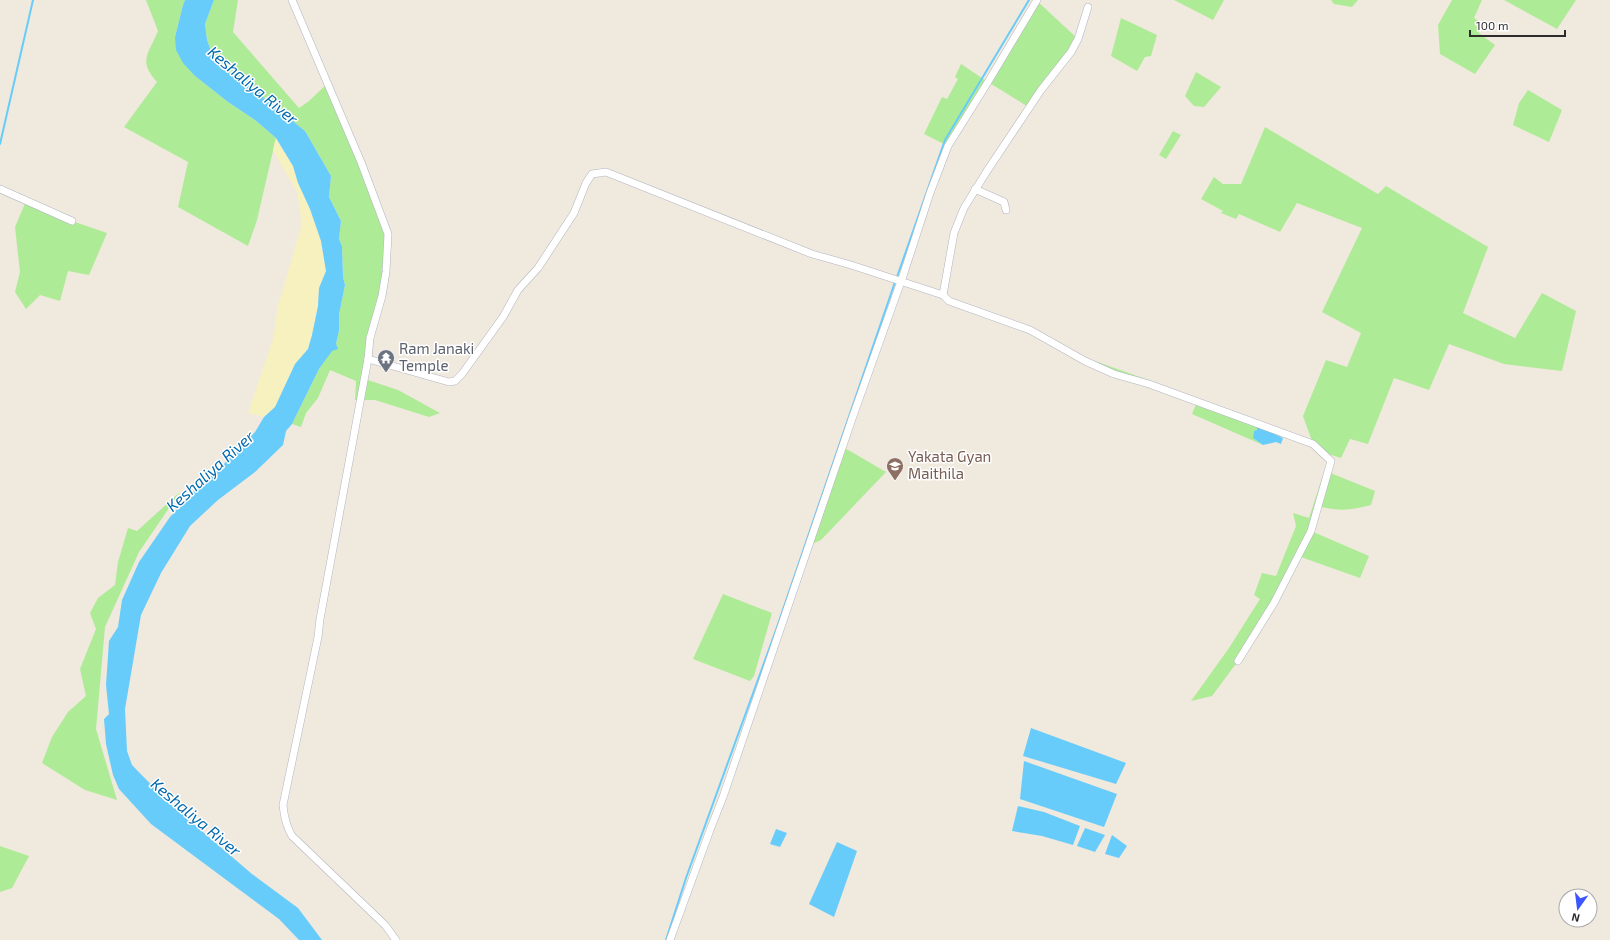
<svg xmlns="http://www.w3.org/2000/svg" width="1610" height="940" font-family="'Exo 2',sans-serif">
	<style>
		.green { fill: #aeeb96 }
		.sand { fill: #f7f1bf }
		.water { fill: #68ccfb }
		.lines { fill: none; stroke-linecap: round; stroke-linejoin: round }
		.stream { stroke: #68ccfb; stroke-width: 2 }
		.minor-casing { stroke: #b2b4c2; stroke-width: 8 }
		.minor { stroke: #fff; stroke-width: 7 }
		.labels { text-anchor: middle; stroke-width: 3; stroke-linejoin: round; paint-order: stroke }
		.worship-label { font-size: 15px; fill: #5b616d; stroke: #fff; text-anchor: start }
		.education-label { font-size: 15px; fill: #785e54; stroke: #fff; text-anchor: start }
		.water-label { font-size: 16px; font-style: italic; fill: #0069ae; stroke: #fff }
	</style>
	<rect width="100%" height="100%" fill="#f0e9de"/>
	<g class="green">
		<path d="M146,0H185L183,5L175,37L195,76L228,102L255,120L276,138L257,220L248,246L178,207L188,162L124,127L157,82C138,61 148,55 158,31Z"/>
		<path d="M214,0H238L233,32L299,108L309,101L328,83L388,234L386,272L368,359V380L398,390L440,413L429,417L375,400H355L356,381L330,370L318,398L306,413L301,427L292,424L319,369L336,344L339,331V315L345,285L343,277L342,246L339,239L341,221L329,197L331,176L305,131L294,122L287,113L264,98L257,88L233,76L220,66L213,56L207,40L205,24Z"/>
		<path d="M1036,0L1078,39L1030,108L988,82L948,146L924,134L942,97L947,99L958,79L955,77L961,64L988,82Z"/>
		<path d="M1174,0H1224L1213,20Z"/>
		<path d="M1331,0H1358L1352,7L1334,4Z"/>
		<path d="M1452,0H1482L1474,18L1482,23L1479,33L1495,45L1475,74L1440,54L1438,25Z"/>
		<path d="M1504,0H1576L1557,29Z"/>
		<path d="M1121,18L1157,35L1151,56L1145,57L1137,71L1111,56Z"/>
		<path d="M1196,72L1221,87L1204,107L1194,106L1185,96Z"/>
		<path d="M1528,90L1562,110L1549,142L1513,125L1519,103Z"/>
		<path d="M1265,127L1378,194L1386,186L1488,247L1463,313L1515,338L1542,293L1576,311L1562,371L1504,364L1449,344L1429,390L1394,378L1368,444L1350,439L1341,458L1322,452L1313,444L1303,416L1326,360L1347,367L1361,333L1322,312L1362,228L1297,203L1280,232L1239,214L1236,219L1221,213L1223,211L1201,199L1214,177L1223,184H1241Z"/>
		<path d="M1173,131L1181,135L1166,159L1159,155Z"/>
		<path d="M26,201L72,221L107,233L89,275L68,271L60,301L40,295L26,309L15,292L20,272L15,227Z"/>
		<path d="M1095,361L1151,381L1149,384L1094,365Z"/>
		<path d="M1197,402L1256,423L1257,430L1253,438L1263,445L1192,414Z"/>
		<path d="M843,447L886,472L821,540L810,545Z"/>
		<path d="M1328,472L1375,491L1371,505C1350,510 1340,512 1318,506L1311,531L1369,556L1360,578L1298,556L1238,661L1212,696L1191,701L1229,648L1260,599L1254,595L1262,573L1276,576L1296,526L1293,513L1309,518L1322,478L1326,479Z"/>
		<path d="M180,492L139,552L105,627L96,729L117,800L85,790L42,763L52,737L68,712L86,696L80,669L96,629L90,613L98,598L115,585L118,562L128,528L137,531Z"/>
		<path d="M723,594L772,613L754,676L750,681L693,659Z"/>
		<path d="M0,846L29,856L12,888L0,892Z"/>
	</g>
	<path class="sand" d="M276,138L293,166L298,183L310,209L321,241L326,271L319,288L318,306L312,335L308,349L295,364L275,407L264,417L248,413L273,339L278,306L302,224L297,192L273,150Z"/>
	<g class="water">
		<path d="M185,0H214L205,24L207,40L213,56L220,66L233,76L257,88L264,98L288,114L294,122L305,131L331,176L329,197L341,221L339,239L342,246L343,277L345,285L339,315V331L336,344L338,349L332,351L319,369L292,424L286,431L283,445L255,472L218,500L190,526L161,573L141,615L125,709L127,751L132,765L169,803L252,874L298,908L322,940H299L279,919L151,824L119,789L113,775L106,744L104,719L109,714L106,685L109,641L118,627L122,600L139,562L170,517L194,491L222,466L255,432L264,417L275,407L295,364L308,349L312,335L318,306L319,288L326,271L321,241L310,209L298,183L293,166L276,138L255,120L228,102L195,76L183,63L176,50L175,37L183,5Z"/>
		<path d="M1256,423L1270,429L1273,433L1283,438L1281,444L1276,442L1263,445L1253,438L1254,431L1257,430Z"/>
		<path d="M1031,728L1126,763L1116,784L1023,756Z"/>
		<path d="M1024,761L1117,794L1104,827L1020,799Z"/>
		<path d="M1018,806L1044,812L1080,826L1073,845L1042,836L1012,831Z"/>
		<path d="M1085,828L1105,835L1095,852L1077,846Z"/>
		<path d="M776,829L787,833L780,847L770,844Z"/>
		<path d="M1112,835L1127,846L1119,858L1105,854Z"/>
		<path d="M837,842L857,851L834,917L809,904Z"/>
	</g>
	<g class="lines">
		<g class="stream">
			<path d="M0,144L33,0"/>
			<path d="M897,277L945,140L1029,0"/>
			<path d="M666,940L686,878L776,630L895,282"/>
		</g>
		<g class="minor-casing">
			<g id="minor">
				<path d="M292,0L361,162L388,234L386,272L382,296L370,338L368,359L320,619L318,637L283,805C284,816 286,826 292,836L385,925L396,940"/>
				<path d="M0,189L72,221"/>
				<path d="M975,189L1004,202L1006,210"/>
				<path d="M943,295L954,233L964,208L987,171L1041,90L1071,52L1078,39L1088,7"/>
				<path d="M368,359L449,382L455,381L462,374L503,317L518,290L538,268L574,213L586,183L592,174L606,172L812,254L851,265L943,295L949,301L1030,330L1085,361L1114,374L1149,384L1313,444L1331,461L1311,531L1274,603L1238,661"/>
				<path d="M670,940L710,830L723,797L853,416L904,273L930,193L948,146L988,82L1037,0"/>
			</g>
		</g>
		<use href="#minor" class="minor"/>
	</g>
	<defs>
		<g id="temple-pin" transform="scale(0.9)"><path d="M0 17L-7.5 6A9.5 9.5 0 1 1 7.5 6Z" fill="#6b7280" stroke="#fff"/><path d="M0-6L5-2H3V0L6.5 2.5H4V6H1.5V3h-3V6H-4V2.5H-6.5L-3 0V-2H-5Z" fill="#fff"/></g>
		<g id="school-pin" transform="scale(0.9)"><path d="M0 17L-7.5 6A9.5 9.5 0 1 1 7.5 6Z" fill="#8d6e63" stroke="#fff"/><path d="M0-5L7-2L0 1L-7-2ZM-4 1L0 2.5L4 1V4Q0 6-4 4Z" fill="#fff"/></g>
	</defs>
	<g fill-rule="evenodd">
		<use href="#temple-pin" x="386" y="358"/>
		<use href="#school-pin" x="895" y="466"/>
	</g>
	<g class="labels">
		<g class="worship-label">
			<text x="399" y="354">Ram Janaki<tspan x="399" dy="17">Temple</tspan></text>
		</g>
		<g class="education-label">
			<text x="908" y="462">Yakata Gyan<tspan x="908" dy="17">Maithila</tspan></text>
		</g>
		<g class="water-label">
			<text transform="translate(253 85) rotate(40)" y="6">Keshaliya River</text>
			<text transform="translate(210 471) rotate(-42)" y="6">Keshaliya River</text>
			<text transform="translate(196 817) rotate(40)" y="6">Keshaliya River</text>
		</g>
	</g>
	<g transform="translate(1578 908) rotate(194)"><circle r="19" fill="#ffffff" stroke="#ababab"/>
	<path d="M0-3L7 15L0 10L-7 15Z" fill="#3c56ff"/>
	<text y="-6" font-size="11" font-weight="bold" text-anchor="middle" fill="#2d2d2d">N</text>
	</g>
	<path d="M1470 30v6h95v-6" fill="none" stroke="#2d2d2d" stroke-width="2"/>
	<text x="1476" y="30" font-size="12" fill="#2d2d2d" stroke="#ffffff" stroke-width="3" paint-order="stroke">100 m</text>
</svg>
